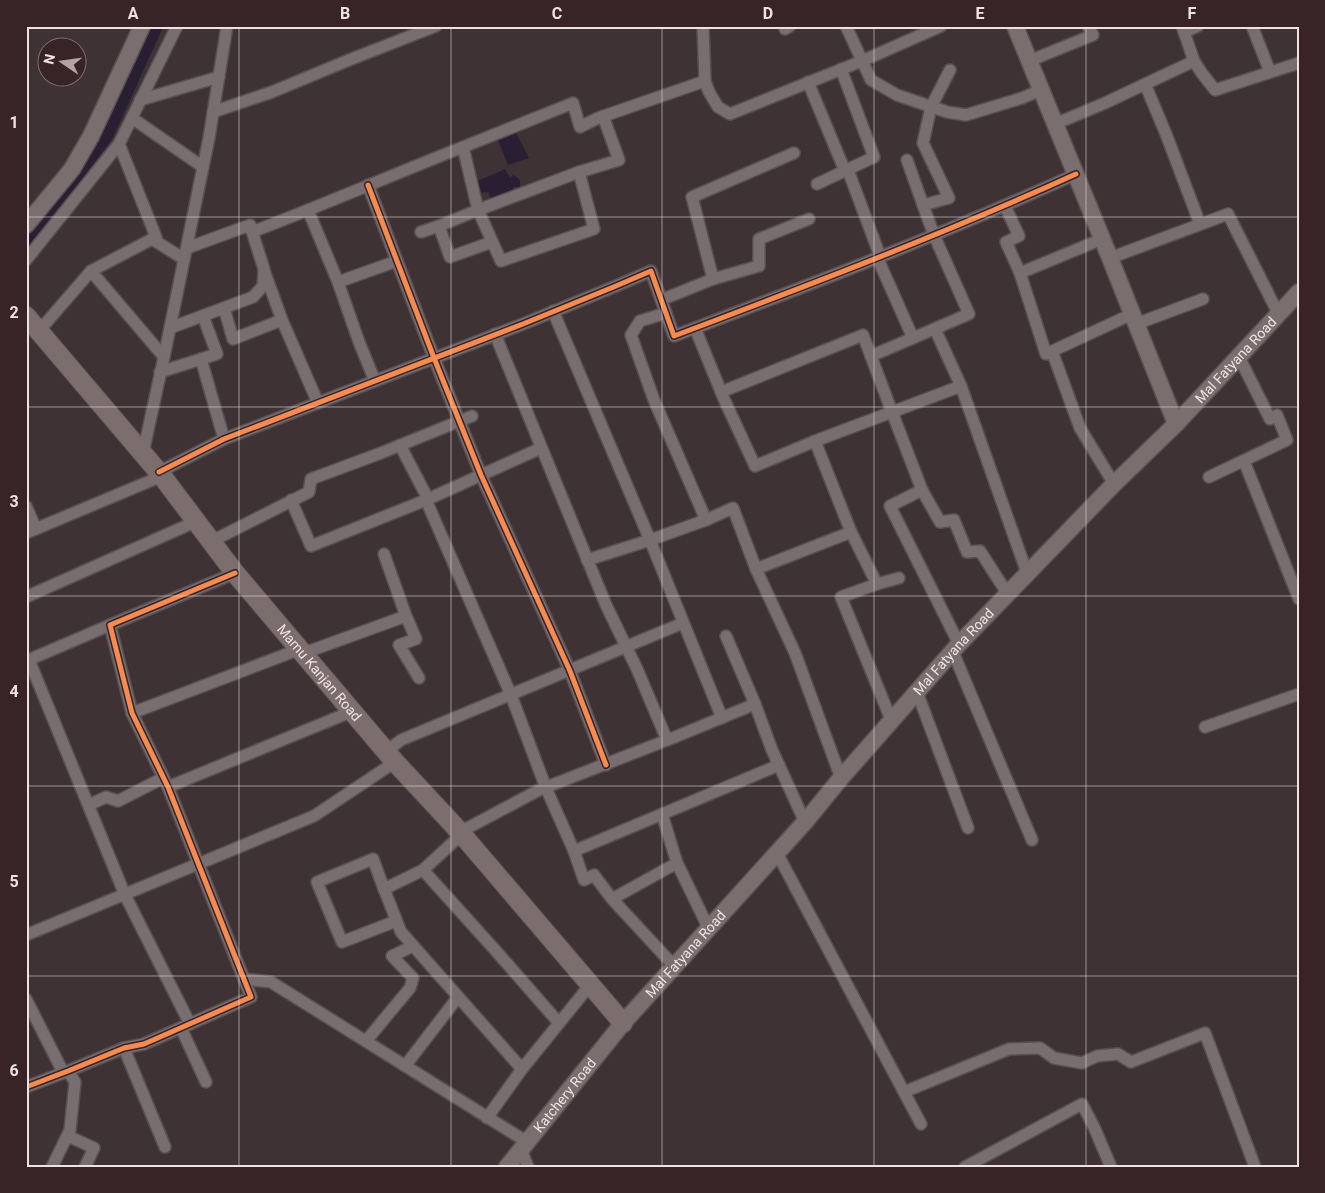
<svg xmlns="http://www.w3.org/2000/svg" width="1325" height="1193" font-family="Roboto,sans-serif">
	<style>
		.water { fill: #291e32 }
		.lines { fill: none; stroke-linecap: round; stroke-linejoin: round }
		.canal { stroke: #291e32; stroke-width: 12 }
		.street-casing { stroke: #594f51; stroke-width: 14 }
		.secondary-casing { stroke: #594f51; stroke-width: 19 }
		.primary-casing { stroke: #594f51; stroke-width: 21 }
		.street { stroke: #786e70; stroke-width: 11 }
		.secondary { stroke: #7a6e6f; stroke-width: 16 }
		.primary { stroke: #7d6e6e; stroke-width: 19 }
		.cycleway-casing { stroke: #382427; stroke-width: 8 }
		.cycleway { stroke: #f68b52; stroke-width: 5 }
		.grid { fill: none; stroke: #f0e2e4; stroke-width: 1; stroke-opacity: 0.55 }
		.labels { text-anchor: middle; stroke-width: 4; stroke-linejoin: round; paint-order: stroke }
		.street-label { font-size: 14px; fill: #f0e2e4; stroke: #382427 }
		.neatline { fill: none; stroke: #f0e2e4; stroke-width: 2 }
		.grid-label { font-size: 16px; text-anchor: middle; font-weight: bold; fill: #f0e2e4 }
	</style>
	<rect width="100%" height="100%" fill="#3e3234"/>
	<g class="water">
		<path d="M516,133L529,158L508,165L498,140Z"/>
		<path d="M505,169L510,178L513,175C519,178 521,180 520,187H513L514,196L495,200L491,199L488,192L480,193L478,181Z"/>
	</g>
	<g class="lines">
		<path class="canal" d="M26,244L107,136L157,26"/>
		<g class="street-casing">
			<g id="street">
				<path d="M784,26L785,29L790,26"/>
				<path d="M846,26L871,80L897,95L947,112L966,115L1022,98L1041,90"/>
				<path d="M1182,26L1194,61"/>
				<path d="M1252,26L1270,72"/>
				<path d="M1184,32L1198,26"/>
				<path d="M1029,61L1093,35L1088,26"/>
				<path d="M705,81L709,92L718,107L730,114L862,61L941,26"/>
				<path d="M808,82L845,171"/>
				<path d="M1145,84L1166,134L1200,224"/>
				<path d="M140,100L219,77"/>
				<path d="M213,112L272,92L349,60L436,26"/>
				<path d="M132,118L203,167"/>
				<path d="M1055,124L1105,103L1194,61L1201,72L1215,90L1299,63"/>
				<path d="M794,153L692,197L713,279L759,266V239L809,219"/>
				<path d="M907,160L923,205"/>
				<path d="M848,170L880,256"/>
				<path d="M579,172L594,229L501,261L478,210Z"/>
				<path d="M579,172L619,160L603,116"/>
				<path d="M817,184L874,157L841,69"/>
				<path d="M368,185L434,358L481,475L570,671L606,765"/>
				<path d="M1005,206L1019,236L1006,242L1020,273"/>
				<path d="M308,210L338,282"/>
				<path d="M439,226L450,257L492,242"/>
				<path d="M252,232C323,205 392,175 463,147"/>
				<path d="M421,232L439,226L478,210L463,147L573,103L580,127L598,118L705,81L703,26"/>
				<path d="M152,239L184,259"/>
				<path d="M1102,239L1020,273L1046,354L1132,314"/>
				<path d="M877,257L913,338L969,314L934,235L923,205L949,198L923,143L931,107L950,70"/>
				<path d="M1110,258L1228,214L1279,315"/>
				<path d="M26,260L119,144L177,26"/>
				<path d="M91,271L164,357"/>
				<path d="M265,273L282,320L318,403"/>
				<path d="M661,300L713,279"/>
				<path d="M224,308L233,339L282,320"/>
				<path d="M553,311L650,540L587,560"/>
				<path d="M666,313L640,321L631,335L654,400L706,520"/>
				<path d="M1136,324L1203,299"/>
				<path d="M170,328L253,297L263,286L264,269L250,225L187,248"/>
				<path d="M695,328L724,399L755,466L815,441L851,532L756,569"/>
				<path d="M935,329L961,386"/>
				<path d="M39,331L91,271L156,237L119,144"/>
				<path d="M495,334L606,605L637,669L667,740"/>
				<path d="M1052,351L1080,428L1114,484"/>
				<path d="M871,356L913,338"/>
				<path d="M201,359L224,439"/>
				<path d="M160,372L217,354L203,316"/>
				<path d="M375,381L359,342L338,282L397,261"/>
				<path d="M721,392L863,335L892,412L961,386L1027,573"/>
				<path d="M815,441L892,412L922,490"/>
				<path d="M400,445L428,499"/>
				<path d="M143,453L164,357L209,138L227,26"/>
				<path d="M1244,461L1299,599"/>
				<path d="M159,472L224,439L523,324L616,286L651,271L674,336C809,285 944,234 1076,174"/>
				<path d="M1209,477L1287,440L1277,415L1270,419L1239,357"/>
				<path d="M291,500L311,546L426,500L541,448"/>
				<path d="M426,500L511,695L546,788L574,851L584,880L594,875L612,899"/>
				<path d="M26,506L36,529"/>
				<path d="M851,532L877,584L841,597L892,722"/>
				<path d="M26,533L162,476"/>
				<path d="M212,541L309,492L311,479L381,453L472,416"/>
				<path d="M877,584L899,578"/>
				<path d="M26,597L197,521"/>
				<path d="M406,616L416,639L399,645L419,678"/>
				<path d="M959,644L890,506L922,490L940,522L954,520L967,552L980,551L1007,593"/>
				<path d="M953,652L1032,840"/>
				<path d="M304,653L406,616L384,554"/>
				<path d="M29,660L125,895L190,1024"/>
				<path d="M26,661L110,625"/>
				<path d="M917,692L968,828"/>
				<path d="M755,704L772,750L805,822"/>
				<path d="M132,713L300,649"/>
				<path d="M722,718L650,540L706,520L733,508L756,569L795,653L841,778"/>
				<path d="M1205,727L1299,694"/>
				<path d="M387,751L401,740L683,623"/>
				<path d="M168,787L353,711"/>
				<path d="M89,805L106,797L118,801L163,778"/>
				<path d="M662,814L677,863L709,929"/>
				<path d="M460,832L539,790L675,737L755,704L726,636"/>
				<path d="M462,834L423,870L384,889L401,932L522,1069"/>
				<path d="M574,851L779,765"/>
				<path d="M777,853L921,1124"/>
				<path d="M423,870L496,951L559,1023"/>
				<path d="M384,889L373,859L317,882L342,942L396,921"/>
				<path d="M26,935L314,816L395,762"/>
				<path d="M675,967L612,899L677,863"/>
				<path d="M244,979L271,982L527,1142"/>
				<path d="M26,999L63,1072L68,1071L75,1082L70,1130L52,1167"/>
				<path d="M181,1028L206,1082"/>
				<path d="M366,1041L410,988L413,978L392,956L413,946"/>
				<path d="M124,1048L165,1147"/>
				<path d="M405,1066L458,997"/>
				<path d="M26,1087L68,1071L124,1048L144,1044L251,997L168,787L132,713L110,625L235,573"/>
				<path d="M904,1092L1009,1049L1040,1048L1054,1058L1082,1063L1097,1056L1118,1054L1131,1062L1205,1033L1255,1167"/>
				<path d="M487,1118L522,1069L590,985"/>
				<path d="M68,1136L94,1148L85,1167"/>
				<path d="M521,1149L528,1167"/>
				<path d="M965,1167L1082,1104L1094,1127L1111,1167"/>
			</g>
		</g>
		<g class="secondary-casing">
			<g id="secondary">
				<path d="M1015,26L1110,258L1176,424"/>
				<path d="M26,225L72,169L91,136L142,26"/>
				<path id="s1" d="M507,1167L623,1023L805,822L841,778L959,644L1114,484L1176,424L1299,292"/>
			</g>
		</g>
		<g class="primary-casing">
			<g id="primary">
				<path id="s2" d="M26,316L162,476L235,573L395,762L460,832L623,1023"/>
			</g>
		</g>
		<use href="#street" class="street"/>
		<use href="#secondary" class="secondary"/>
		<use href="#primary" class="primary"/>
		<g class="cycleway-casing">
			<g id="cycleway">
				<path d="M368,185L434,358L481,475L570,671L606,765"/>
				<path d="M159,472L224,439L523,324L616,286L651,271L674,336C809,285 944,234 1076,174"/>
				<path d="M26,1087L68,1071L124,1048L144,1044L251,997L168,787L132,713L110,625L235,573"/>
			</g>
		</g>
		<use href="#cycleway" class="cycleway"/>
	</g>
	<path class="grid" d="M239,26V1167M451,26V1167M662,26V1167M874,26V1167M1086,26V1167M26,217H1299M26,407H1299M26,596H1299M26,786H1299M26,976H1299"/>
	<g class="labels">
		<g class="street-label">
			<text dy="5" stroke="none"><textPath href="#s1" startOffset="1088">Mal Fatyana Road</textPath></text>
			<text dy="5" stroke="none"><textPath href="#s1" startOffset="682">Mal Fatyana Road</textPath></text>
			<text dy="5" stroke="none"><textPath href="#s2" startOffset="462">Mamu Kanjan Road</textPath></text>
			<text dy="5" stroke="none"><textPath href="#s1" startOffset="278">Mal Fatyana Road</textPath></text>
			<text dy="5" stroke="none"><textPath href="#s1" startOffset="92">Katchery Road</textPath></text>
		</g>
	</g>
	<rect width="1325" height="1193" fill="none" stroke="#382427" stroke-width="55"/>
	<g transform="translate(62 62) rotate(283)"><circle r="24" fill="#382427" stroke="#827073"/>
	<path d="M0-4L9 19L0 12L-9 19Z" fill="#b2a4a6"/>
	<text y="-8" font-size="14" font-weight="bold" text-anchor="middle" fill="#f0e2e4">N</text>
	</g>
	<rect x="28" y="28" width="1270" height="1138" class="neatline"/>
	<g class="grid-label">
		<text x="133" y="19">A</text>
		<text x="345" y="19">B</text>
		<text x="557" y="19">C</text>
		<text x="768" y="19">D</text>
		<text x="980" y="19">E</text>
		<text x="1192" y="19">F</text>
		<text x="14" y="128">1</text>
		<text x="14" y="318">2</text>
		<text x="14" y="507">3</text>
		<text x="14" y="697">4</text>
		<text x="14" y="887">5</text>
		<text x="14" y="1076">6</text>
	</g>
</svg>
